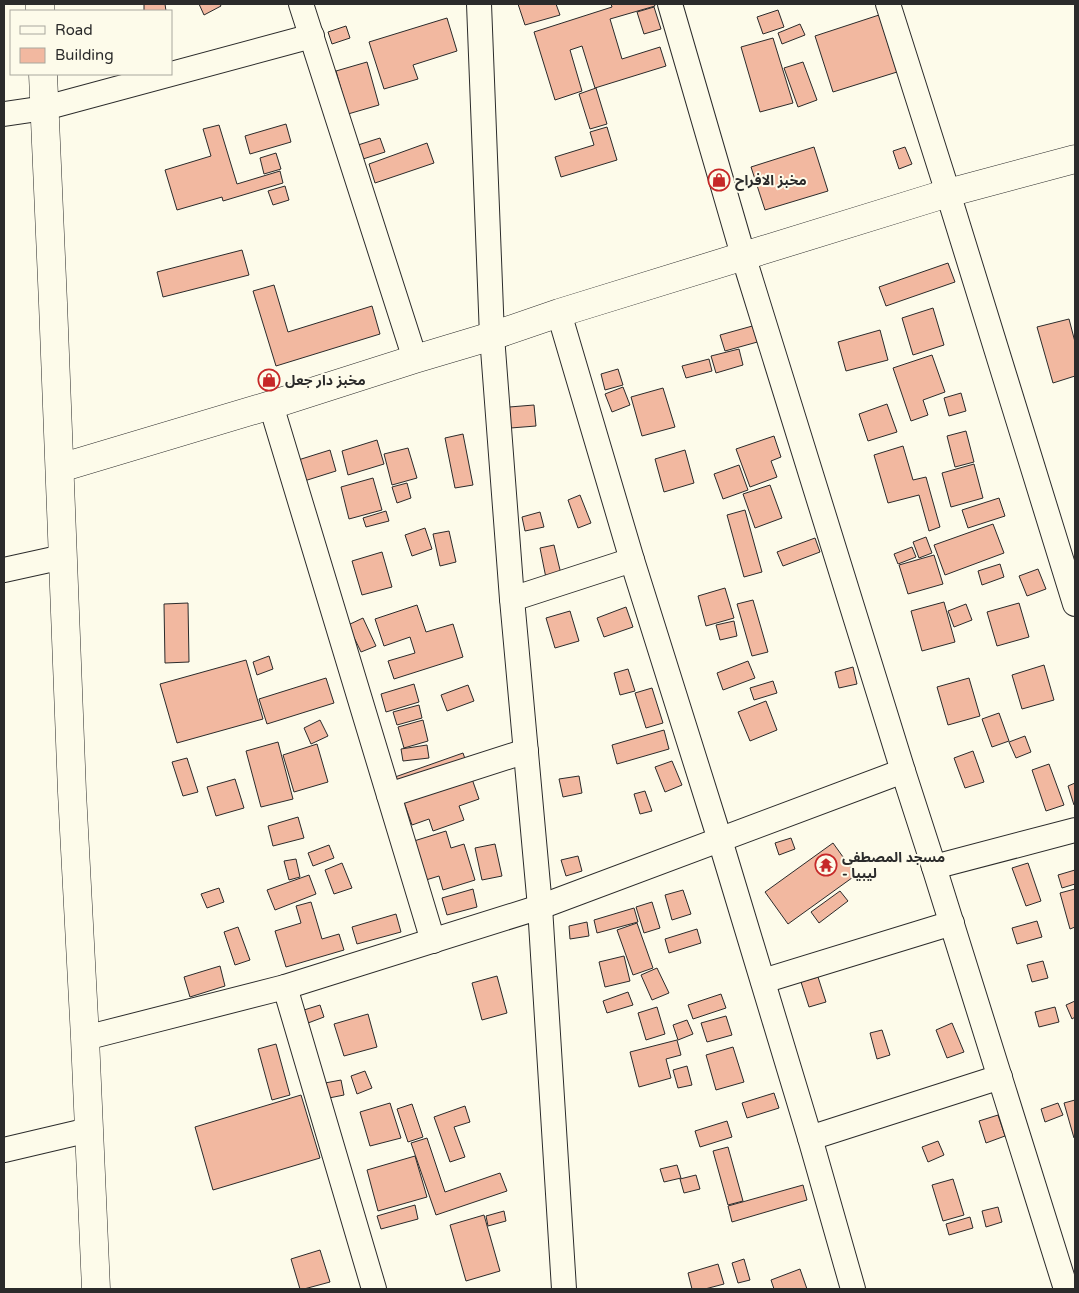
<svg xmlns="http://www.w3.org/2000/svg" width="1079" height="1293" font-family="'Varela Round','Noto Sans Arabic',sans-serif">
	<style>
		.building { fill: #f2b8a0; stroke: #2b2b2b }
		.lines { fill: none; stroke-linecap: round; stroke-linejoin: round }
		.minor-casing { stroke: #2b2b2b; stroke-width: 26 }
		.tertiary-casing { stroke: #2b2b2b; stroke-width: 29 }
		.trunk-casing { stroke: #2b2b2b; stroke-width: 29 }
		.minor { stroke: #fdfbea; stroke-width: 24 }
		.tertiary { stroke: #fdfbea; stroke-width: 28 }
		.trunk { stroke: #fdfbea; stroke-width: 28 }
		.labels { text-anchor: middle; stroke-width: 4; stroke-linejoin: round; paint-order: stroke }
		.poi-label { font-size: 14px; font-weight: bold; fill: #2b2b2b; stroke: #fdfbea; text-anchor: start }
	</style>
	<rect width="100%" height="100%" fill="#fdfbea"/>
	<g class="building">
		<path d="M144,4H165L166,11H144Z"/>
		<path d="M199,4H220L221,6L204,15Z"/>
		<path d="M518,4H556L560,15L525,25Z"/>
		<path d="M611,4H654L655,6L610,19L622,59L660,47L666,66L595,88L582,46L570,50L582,91L555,100L534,32L612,7Z"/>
		<path d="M654,7L661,29L644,34L637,12Z"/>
		<path d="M778,10L784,27L763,34L757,17Z"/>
		<path d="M879,15L897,72L833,92L815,36Z"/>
		<path d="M447,18L457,51L413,65L418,79L384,89L369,42Z"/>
		<path d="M800,24L805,35L782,44L778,33Z"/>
		<path d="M346,26L350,38L332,44L328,32Z"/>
		<path d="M773,38L793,103L760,112L741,47Z"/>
		<path d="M367,62L379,105L348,114L336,71Z"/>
		<path d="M803,62L817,100L798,107L784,68Z"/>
		<path d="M596,88L607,124L590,129L579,94Z"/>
		<path d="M286,124L291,142L250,154L245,136Z"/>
		<path d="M219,125L237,184L280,171L283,183L223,201L222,197L177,210L165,170L211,156L203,129Z"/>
		<path d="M607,127L617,160L561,177L555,157L594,145L590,132Z"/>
		<path d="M380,138L385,152L363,159L358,145Z"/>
		<path d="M427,143L434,163L375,183L369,164Z"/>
		<path d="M814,147L828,191L765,210L751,167Z"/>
		<path d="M905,147L912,164L899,169L893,151Z"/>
		<path d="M276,153L281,169L264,174L260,158Z"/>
		<path d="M285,186L289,200L273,205L268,191Z"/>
		<path d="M242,250L249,275L163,297L157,272Z"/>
		<path d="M948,263L955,282L886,306L879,287Z"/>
		<path d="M274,285L288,332L372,306L380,334L276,366L253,291Z"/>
		<path d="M933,308L944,345L913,355L902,318Z"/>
		<path d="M1069,319L1075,342V376L1053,383L1037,327Z"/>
		<path d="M756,325L761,341L725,351L720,335Z"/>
		<path d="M880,330L888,360L846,371L838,342Z"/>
		<path d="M739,349L743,365L716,373L711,356Z"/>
		<path d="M932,355L945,392L923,400L928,415L911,421L893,368Z"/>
		<path d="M709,359L712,371L686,378L682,366Z"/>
		<path d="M618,369L623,385L605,390L601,374Z"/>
		<path d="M623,387L630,405L612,412L605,394Z"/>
		<path d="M663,388L675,427L642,436L631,397Z"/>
		<path d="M961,393L966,411L949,416L944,398Z"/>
		<path d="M887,404L897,432L868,441L859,414Z"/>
		<path d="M534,405L536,426L498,429L497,408Z"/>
		<path d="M966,431L974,462L955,467L947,436Z"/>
		<path d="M463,434L473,485L455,488L445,438Z"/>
		<path d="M774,436L781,457L771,461L777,477L750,487L736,449Z"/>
		<path d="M377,440L384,464L348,475L342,451Z"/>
		<path d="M903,446L913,480L926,477L940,527L929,531L919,495L888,503L874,455Z"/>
		<path d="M408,448L417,478L392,485L384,454Z"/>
		<path d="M330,450L336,471L301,482L295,461Z"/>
		<path d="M685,450L694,483L664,492L655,459Z"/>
		<path d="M974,464L983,498L951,507L942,473Z"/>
		<path d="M739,465L748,490L723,499L714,474Z"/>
		<path d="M373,478L382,510L349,519L341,487Z"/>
		<path d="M407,483L411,498L397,503L392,487Z"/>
		<path d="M770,485L782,518L755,528L743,494Z"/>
		<path d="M580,495L591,523L578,528L568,500Z"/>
		<path d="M999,498L1005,516L968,528L962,510Z"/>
		<path d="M745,510L762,572L744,577L727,515Z"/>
		<path d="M386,511L389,521L366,527L363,518Z"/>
		<path d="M540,512L544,527L525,531L522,517Z"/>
		<path d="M993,524L1004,553L945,575L934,545Z"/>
		<path d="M425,528L432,549L412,556L405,535Z"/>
		<path d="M449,531L456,562L440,566L433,534Z"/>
		<path d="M926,537L932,553L919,558L913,542Z"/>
		<path d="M815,538L820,552L783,566L777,552Z"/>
		<path d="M554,545L561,574L546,578L540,548Z"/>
		<path d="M912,547L916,557L898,564L894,554Z"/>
		<path d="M382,552L392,587L362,595L352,561Z"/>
		<path d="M934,555L943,584L908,594L899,565Z"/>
		<path d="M1000,564L1004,577L982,585L978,571Z"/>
		<path d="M1038,569L1046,589L1027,596L1019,576Z"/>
		<path d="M725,588L734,618L706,626L698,596Z"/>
		<path d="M753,600L768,652L752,656L737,604Z"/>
		<path d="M944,602L955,642L922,651L911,611Z"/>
		<path d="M188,603L189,662L165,663L164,604Z"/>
		<path d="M1019,603L1029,637L997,646L987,612Z"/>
		<path d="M966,604L972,620L954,627L948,611Z"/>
		<path d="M417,605L426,632L453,624L463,657L394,679L388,661L415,653L410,637L384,646L375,619Z"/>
		<path d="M626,607L633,627L604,637L597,618Z"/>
		<path d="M570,611L579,641L555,648L546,618Z"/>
		<path d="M363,618L376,646L361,652L348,625Z"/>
		<path d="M734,621L737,636L720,640L716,625Z"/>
		<path d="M269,656L273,669L257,675L253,662Z"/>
		<path d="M246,660L263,719L177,743L160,684Z"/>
		<path d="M748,661L755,678L723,690L717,673Z"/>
		<path d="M1044,665L1054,700L1022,709L1012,675Z"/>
		<path d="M853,667L857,684L839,688L835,672Z"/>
		<path d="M628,669L635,691L620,695L614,673Z"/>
		<path d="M326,678L334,703L267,724L259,699Z"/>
		<path d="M969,678L980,716L948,725L937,687Z"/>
		<path d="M773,681L777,693L754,700L750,688Z"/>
		<path d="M414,684L419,702L386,712L381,694Z"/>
		<path d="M468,685L474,701L447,711L441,695Z"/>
		<path d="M652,688L663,723L646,728L635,693Z"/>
		<path d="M766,701L777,730L750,741L738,712Z"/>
		<path d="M419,705L422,718L397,725L393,712Z"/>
		<path d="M999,713L1009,741L992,747L982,719Z"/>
		<path d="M320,720L328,736L311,744L304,728Z"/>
		<path d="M423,720L428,741L404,748L398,727Z"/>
		<path d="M664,730L669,749L617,764L612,745Z"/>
		<path d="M1025,736L1031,752L1016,758L1009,742Z"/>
		<path d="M278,742L293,799L261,807L246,751Z"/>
		<path d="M317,744L328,782L294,792L283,755Z"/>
		<path d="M427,745L429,758L403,761L401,749Z"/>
		<path d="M973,751L984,782L965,788L954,758Z"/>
		<path d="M463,753L479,799L459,806L464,820L433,831L429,819L412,825L395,777Z"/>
		<path d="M187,758L198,792L183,796L172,762Z"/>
		<path d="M672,761L682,785L665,792L655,767Z"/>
		<path d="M1049,764L1064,805L1046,811L1032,770Z"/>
		<path d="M579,776L582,793L563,797L559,779Z"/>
		<path d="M235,779L244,808L216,816L207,787Z"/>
		<path d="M1075,783V805H1074L1068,786Z"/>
		<path d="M645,791L652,811L640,814L634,794Z"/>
		<path d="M298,817L304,838L273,846L268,826Z"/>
		<path d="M446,831L451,848L464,844L475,880L443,890L439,876L426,880L414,841Z"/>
		<path d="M791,838L795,849L779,855L775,843Z"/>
		<path d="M833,843L856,875L788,924L765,892Z"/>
		<path d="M495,844L502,876L482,880L475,848Z"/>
		<path d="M329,845L334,858L313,866L308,853Z"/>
		<path d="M578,856L582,871L566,876L561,860Z"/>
		<path d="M296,859L300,877L289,880L284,861Z"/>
		<path d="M342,863L352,888L334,894L325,870Z"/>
		<path d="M1028,863L1041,901L1026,906L1012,868Z"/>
		<path d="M1075,870V884L1062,888L1058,875Z"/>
		<path d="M309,875L316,894L275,910L267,890Z"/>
		<path d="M219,888L224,902L207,908L201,894Z"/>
		<path d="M473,889L477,907L447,915L442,898Z"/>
		<path d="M1075,889V927L1070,929L1060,893Z"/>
		<path d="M683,890L691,914L672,920L665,895Z"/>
		<path d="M840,891L848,901L819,923L811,912Z"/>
		<path d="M311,902L322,939L339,934L344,950L286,967L275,931L301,923L296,906Z"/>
		<path d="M652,902L660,928L644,933L636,907Z"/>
		<path d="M634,908L638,922L597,933L594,920Z"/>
		<path d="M396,914L401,932L357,944L352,927Z"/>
		<path d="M1037,921L1042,937L1017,944L1012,928Z"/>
		<path d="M587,922L589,936L570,939L569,926Z"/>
		<path d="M637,923L653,968L633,975L617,930Z"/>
		<path d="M238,927L250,960L235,965L224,932Z"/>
		<path d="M697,929L701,943L669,953L665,939Z"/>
		<path d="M624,956L630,981L605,987L599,962Z"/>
		<path d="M1043,961L1048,978L1032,982L1027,965Z"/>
		<path d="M220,966L225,986L190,997L184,977Z"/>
		<path d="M657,968L669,993L652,1000L641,975Z"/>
		<path d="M497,976L507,1013L482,1020L472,983Z"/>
		<path d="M818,977L826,1002L809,1007L801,982Z"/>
		<path d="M628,992L633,1005L607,1013L603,1001Z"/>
		<path d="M721,994L726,1008L693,1019L688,1005Z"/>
		<path d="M1075,1001V1017L1072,1019L1066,1005Z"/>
		<path d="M320,1005L324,1017L308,1023L304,1010Z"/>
		<path d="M657,1007L665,1034L646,1040L638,1013Z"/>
		<path d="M1055,1007L1059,1022L1039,1027L1035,1012Z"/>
		<path d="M368,1014L377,1047L344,1056L334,1024Z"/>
		<path d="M726,1016L732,1035L707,1042L701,1023Z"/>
		<path d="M687,1020L693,1034L678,1040L673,1025Z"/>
		<path d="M952,1023L964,1052L947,1058L936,1030Z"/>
		<path d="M882,1030L890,1055L877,1059L870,1033Z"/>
		<path d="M677,1040L681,1055L666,1059L671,1078L639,1087L630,1052Z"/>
		<path d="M276,1044L290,1095L272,1100L258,1049Z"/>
		<path d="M733,1047L744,1082L716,1090L706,1055Z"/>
		<path d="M687,1066L692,1085L678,1088L673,1070Z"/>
		<path d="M365,1071L372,1088L357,1094L351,1076Z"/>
		<path d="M341,1080L344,1095L329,1098L325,1083Z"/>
		<path d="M774,1093L779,1108L747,1118L742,1103Z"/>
		<path d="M301,1095L320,1158L213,1190L195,1127Z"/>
		<path d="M1075,1100V1138H1074L1064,1103Z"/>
		<path d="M390,1103L401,1138L370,1146L360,1112Z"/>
		<path d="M1058,1103L1063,1115L1045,1122L1041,1109Z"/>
		<path d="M412,1104L423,1137L408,1142L397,1109Z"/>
		<path d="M465,1106L470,1122L454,1127L465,1157L450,1162L434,1117Z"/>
		<path d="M998,1115L1005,1136L986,1143L979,1121Z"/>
		<path d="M727,1121L732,1137L700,1147L695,1131Z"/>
		<path d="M427,1138L445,1192L500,1173L507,1191L436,1215L411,1143Z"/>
		<path d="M938,1141L944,1155L928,1162L922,1147Z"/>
		<path d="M728,1147L743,1201L728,1205L713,1151Z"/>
		<path d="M415,1156L427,1197L378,1211L367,1170Z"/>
		<path d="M677,1165L681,1178L664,1182L660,1169Z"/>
		<path d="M696,1175L700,1189L684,1193L680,1179Z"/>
		<path d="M953,1179L964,1215L943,1221L932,1185Z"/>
		<path d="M803,1185L807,1200L732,1222L728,1206Z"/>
		<path d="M415,1205L418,1219L381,1229L377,1216Z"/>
		<path d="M998,1207L1002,1222L986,1227L982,1211Z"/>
		<path d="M504,1211L506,1221L488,1226L486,1216Z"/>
		<path d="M484,1215L500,1271L466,1281L450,1225Z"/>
		<path d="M970,1217L973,1228L949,1235L946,1224Z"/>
		<path d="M320,1250L330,1282L304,1289H300L291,1259Z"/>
		<path d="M744,1259L750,1280L738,1283L732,1263Z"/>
		<path d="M718,1264L724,1284L705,1289H692L688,1273Z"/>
		<path d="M800,1269L807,1289H774L771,1280Z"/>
	</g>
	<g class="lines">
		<g class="minor-casing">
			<g id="minor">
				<path d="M301,4L415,359"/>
				<path d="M479,4L492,336L512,599L540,907L564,1289"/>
				<path d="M670,4L743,255L903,771L934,867L1066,1289"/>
				<path d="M888,4L948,193L1075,604"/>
				<path d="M4,114L45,108L312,36"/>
				<path d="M559,313L632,560L720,840L810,1138L853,1289"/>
				<path d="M271,405L433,941"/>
				<path d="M4,570L63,557"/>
				<path d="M512,599L632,560"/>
				<path d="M389,795L526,751"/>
				<path d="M934,867L1075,830"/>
				<path d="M763,981L952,923"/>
				<path d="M285,987L374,1289"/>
				<path d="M85,1038L285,987L540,907L903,771"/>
				<path d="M810,1138L1000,1077"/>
				<path d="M4,1150L89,1130"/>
			</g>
		</g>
		<g class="tertiary-casing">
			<path id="tertiary" d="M60,468L271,405L415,359L492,336L559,313L948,193L1075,159"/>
		</g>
		<g class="trunk-casing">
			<g id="trunk">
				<path d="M40,4V11"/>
				<path d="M43,74L53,303L72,792L85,1038L96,1289"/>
			</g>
		</g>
		<use href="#minor" class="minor"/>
		<use href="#tertiary" class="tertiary"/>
		<use href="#trunk" class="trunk"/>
	</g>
	<defs>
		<g id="shop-ring" transform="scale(1.125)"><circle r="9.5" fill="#fdfbea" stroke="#c62828" stroke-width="1.5"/><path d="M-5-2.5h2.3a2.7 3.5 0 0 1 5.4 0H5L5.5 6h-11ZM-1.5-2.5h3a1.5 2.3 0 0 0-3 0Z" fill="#c62828"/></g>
		<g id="temple-ring" transform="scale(1.125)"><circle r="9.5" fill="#fdfbea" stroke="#c62828" stroke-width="1.5"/><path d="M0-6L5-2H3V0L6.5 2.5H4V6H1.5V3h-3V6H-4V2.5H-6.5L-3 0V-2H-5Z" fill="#c62828"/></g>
	</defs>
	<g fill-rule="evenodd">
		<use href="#shop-ring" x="719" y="180"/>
		<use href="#shop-ring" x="269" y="380"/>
		<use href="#temple-ring" x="826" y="865"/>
	</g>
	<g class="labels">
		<g class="poi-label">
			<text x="735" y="185">مخبز الافراح</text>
			<text x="285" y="385">مخبز دار جعل</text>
			<text x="842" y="862">مسجد المصطفى<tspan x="842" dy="16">- ليبيا</tspan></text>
		</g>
	</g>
	<rect width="1079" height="1293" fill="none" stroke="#2b2b2b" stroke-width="10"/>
	<rect x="10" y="10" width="162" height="65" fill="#fdfbea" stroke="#a9a89e"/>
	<rect x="20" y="26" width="25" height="8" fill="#fdfbea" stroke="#a9a89e"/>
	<text x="55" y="35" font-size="15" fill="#2b2b2b">Road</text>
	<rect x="20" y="48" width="25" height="15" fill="#f2b8a0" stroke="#a9a89e"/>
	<text x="55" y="60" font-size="15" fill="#2b2b2b">Building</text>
</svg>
